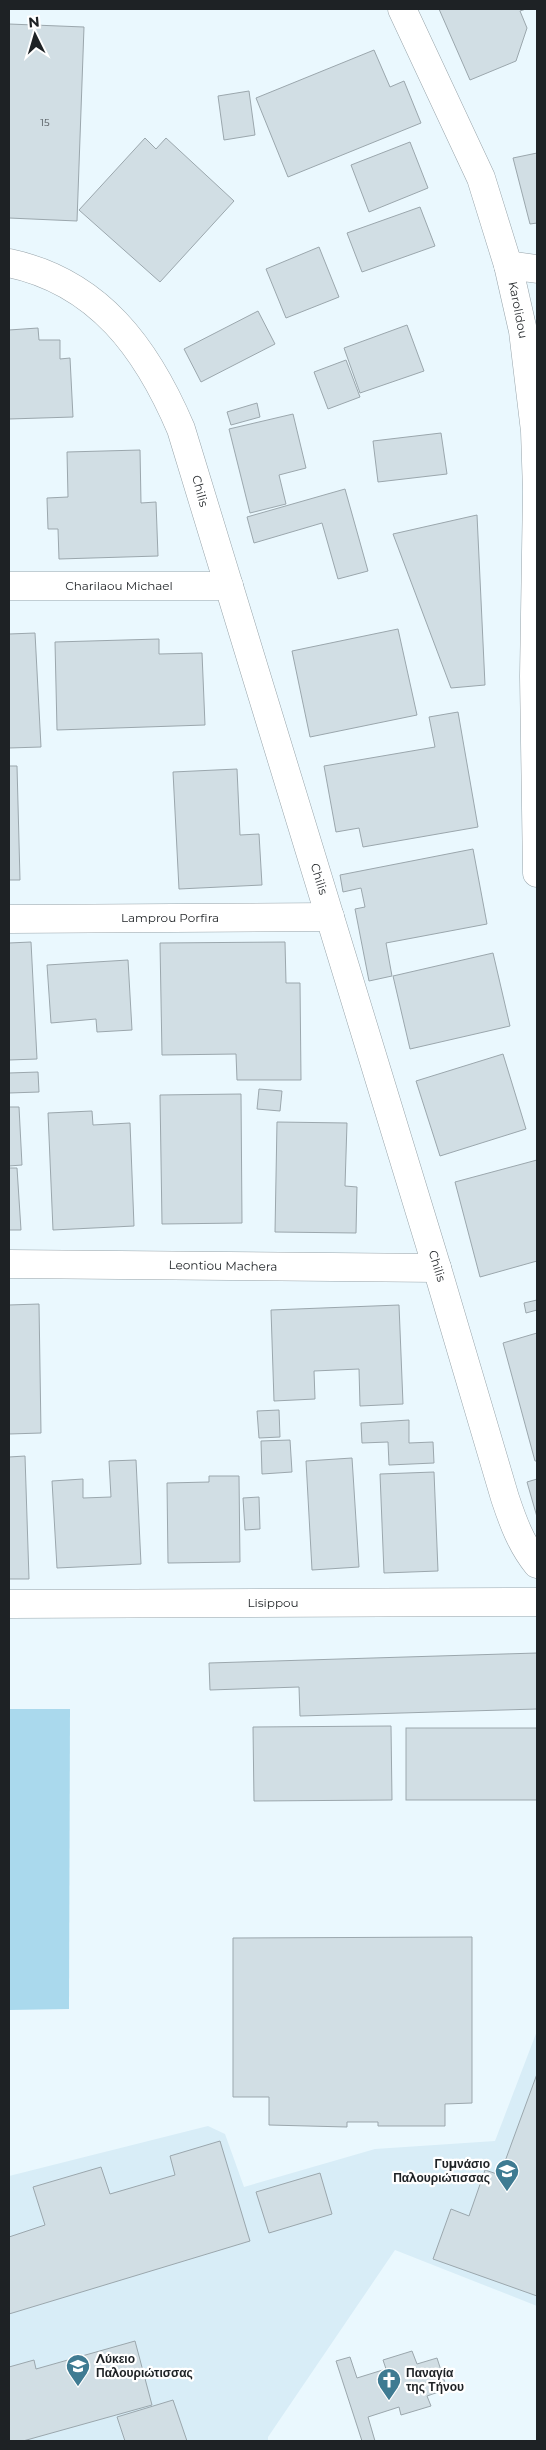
<svg xmlns="http://www.w3.org/2000/svg" width="546" height="2450" font-family="Montserrat,sans-serif">
	<style>
		.built { fill: #d8edf7 }
		.green { fill: #aad9ed }
		.building { fill: #d1dee4; stroke: #9ba7ad }
		.lines { fill: none; stroke-linecap: round; stroke-linejoin: round }
		.minor-casing { stroke: #98a4aa; stroke-width: 29 }
		.minor { stroke: #fff; stroke-width: 28 }
		.labels { text-anchor: middle; stroke-width: 4.5; stroke-linejoin: round; paint-order: stroke }
		.number-label { font-size: 10px; fill: #4b5155 }
		.street-label { font-size: 12px; fill: #1e2225; stroke: #fff }
		.poi-label { font-size: 12px; font-weight: bold; fill: #1e2225; stroke: #fff; text-anchor: start }
	</style>
	<rect width="100%" height="100%" fill="#eaf8fe"/>
	<path class="built" d="M537,2031V2306L395,2250L268,2437V2441H9V2176L208,2126L225,2134L244,2187L375,2149L495,2141Z"/>
	<path class="green" d="M9,1709H70L69,2009L9,2010Z"/>
	<g class="building">
		<path d="M439,9H526L520,11L527,28L516,61L470,80Z"/>
		<path d="M9,24L84,27L77,221L9,218Z"/>
		<path d="M374,50L390,87L404,81L421,123L288,177L256,98Z"/>
		<path d="M249,91L255,135L224,140L218,96Z"/>
		<path d="M145,138L156,149L166,138L234,201L160,282L79,210Z"/>
		<path d="M410,142L428,188L369,212L351,165Z"/>
		<path d="M537,153V223L530,224L513,158Z"/>
		<path d="M420,207L435,246L362,272L347,233Z"/>
		<path d="M319,247L339,297L286,318L266,269Z"/>
		<path d="M258,311L275,344L201,382L184,349Z"/>
		<path d="M407,325L424,371L360,393L344,348Z"/>
		<path d="M38,328L39,340H60V359L70,358L73,417L9,419V330Z"/>
		<path d="M346,360L360,397L328,409L314,372Z"/>
		<path d="M257,403L260,417L231,425L227,412Z"/>
		<path d="M293,414L306,468L279,475L286,504L250,513L229,429Z"/>
		<path d="M441,433L447,474L378,482L373,441Z"/>
		<path d="M140,450L141,503L156,502L158,556L59,559L58,529H48L47,498L68,497L67,452Z"/>
		<path d="M345,489L368,571L338,579L322,523L254,543L247,517Z"/>
		<path d="M477,515L485,685L451,688L393,534Z"/>
		<path d="M398,629L417,715L310,737L292,651Z"/>
		<path d="M35,633L41,747L9,748V634Z"/>
		<path d="M159,639V654L202,653L205,725L57,730L55,642Z"/>
		<path d="M458,712L478,827L363,847L359,828L336,832L324,766L435,747L429,717Z"/>
		<path d="M9,766H17L20,880H9Z"/>
		<path d="M237,769L240,835L259,834L262,885L179,889L173,772Z"/>
		<path d="M473,849L487,924L386,943L392,976L369,981L355,909L365,907L361,888L343,892L340,875Z"/>
		<path d="M31,942L37,1059L9,1060V943Z"/>
		<path d="M285,942L286,983H300L301,1080H237L236,1054L162,1055L160,943Z"/>
		<path d="M493,953L510,1026L410,1049L393,976Z"/>
		<path d="M128,960L132,1030L97,1032L96,1019L51,1023L47,965Z"/>
		<path d="M503,1054L526,1129L440,1156L416,1081Z"/>
		<path d="M38,1072L39,1092L9,1093V1073Z"/>
		<path d="M259,1089L282,1091L280,1111L257,1109Z"/>
		<path d="M241,1094L242,1223L162,1224L160,1095Z"/>
		<path d="M9,1107H19L22,1165L9,1166Z"/>
		<path d="M92,1111L93,1125L130,1123L134,1226L53,1230L48,1113Z"/>
		<path d="M277,1122L347,1123L345,1186L357,1187L356,1233L275,1232Z"/>
		<path d="M537,1160V1261L480,1277L455,1182Z"/>
		<path d="M9,1168H17L21,1230H9Z"/>
		<path d="M537,1300V1310L526,1313L524,1303Z"/>
		<path d="M39,1304L41,1433L9,1434V1305Z"/>
		<path d="M399,1305L403,1404L360,1406L359,1369L314,1371L315,1399L274,1401L271,1310Z"/>
		<path d="M537,1333V1461H535L503,1343Z"/>
		<path d="M279,1410L280,1437L259,1438L257,1411Z"/>
		<path d="M409,1420V1443L433,1442L434,1463L389,1465L388,1442L362,1443L361,1423Z"/>
		<path d="M290,1440L292,1472L262,1474L261,1441Z"/>
		<path d="M25,1456L29,1579H9V1457Z"/>
		<path d="M352,1458L359,1567L312,1570L306,1461Z"/>
		<path d="M136,1460L141,1564L57,1568L52,1481L83,1479V1498L111,1497L109,1461Z"/>
		<path d="M434,1472L438,1571L384,1573L380,1474Z"/>
		<path d="M209,1476H239L240,1562L168,1563L167,1483L209,1482Z"/>
		<path d="M537,1479V1517L527,1482Z"/>
		<path d="M259,1497L260,1529L245,1530L243,1498Z"/>
		<path d="M537,1653V1709L300,1716L299,1687L210,1690L209,1663Z"/>
		<path d="M391,1726L392,1800L254,1801L253,1727Z"/>
		<rect x="406" y="1728" width="131" height="72"/>
		<path d="M472,1937V2103L445,2104V2126H378V2122H347V2127L269,2125V2097H233V1938Z"/>
		<path d="M537,2074V2296L433,2259L451,2209L469,2216L485,2170L500,2175Z"/>
		<path d="M220,2141L250,2241L9,2314V2237L45,2225L33,2187L101,2167L110,2194L175,2175L170,2156Z"/>
		<path d="M320,2173L332,2214L269,2233L256,2192Z"/>
		<path d="M135,2341L152,2405L23,2441H9V2367L34,2360L36,2369Z"/>
		<path d="M412,2351L417,2364L437,2358L447,2389L427,2396L431,2406L401,2415L399,2407L368,2417L375,2441H362L336,2361L350,2357L357,2378L386,2369L383,2360Z"/>
		<path d="M173,2400L187,2441H125L117,2417Z"/>
	</g>
	<g class="lines">
		<g class="minor-casing">
			<g id="minor">
				<path d="M402,9L481,178L508,265L523,331L535,431L537,491L534,676L537,873"/>
				<path d="M9,263C99,282 147,349 181,429L437,1268L505,1498C513,1522 521,1544 537,1564"/>
				<path d="M508,265L537,269"/>
				<path d="M9,586H229"/>
				<path d="M9,919L330,917"/>
				<path d="M9,1264L437,1268"/>
				<path d="M9,1604L537,1602"/>
			</g>
		</g>
		<use href="#minor" class="minor"/>
	</g>
	<defs>
		<g id="school-pin" transform="scale(1.25)"><path d="M0 17L-7.5 6A9.5 9.5 0 1 1 7.5 6Z" fill="#3f7b92" stroke="#fff"/><path d="M0-5L7-2L0 1L-7-2ZM-4 1L0 2.5L4 1V4Q0 6-4 4Z" fill="#fff"/></g>
		<g id="church-pin" transform="scale(1.25)"><path d="M0 17L-7.5 6A9.5 9.5 0 1 1 7.5 6Z" fill="#3f7b92" stroke="#fff"/><path d="M-1.2-6h2.4v3.5h3.3v2.4h-3.3V6h-2.4V-.1h-3.3v-2.4h3.3Z" fill="#fff"/></g>
	</defs>
	<g fill-rule="evenodd">
		<use href="#school-pin" x="507" y="2171"/>
		<use href="#school-pin" x="78" y="2366"/>
		<use href="#church-pin" x="389" y="2380"/>
	</g>
	<g class="labels">
		<g class="number-label">
			<text x="45" y="126">15</text>
		</g>
		<g class="street-label">
			<text transform="translate(518 310) rotate(79)" y="4">Karolidou</text>
			<text transform="translate(200 491) rotate(75)" y="4">Chilis</text>
			<text x="119" y="590">Charilaou Michael</text>
			<text transform="translate(319 879) rotate(73)" y="4">Chilis</text>
			<text x="170" y="922">Lamprou Porfira</text>
			<text transform="translate(223 1266) rotate(1)" y="4">Leontiou Machera</text>
			<text transform="translate(437 1266) rotate(73)" y="4">Chilis</text>
			<text x="273" y="1607">Lisippou</text>
		</g>
		<g class="poi-label">
			<text x="490" y="2168" text-anchor="end">Γυμνάσιο<tspan x="490" dy="14">Παλουριώτισσας</tspan></text>
			<text x="96" y="2363">Λύκειο<tspan x="96" dy="14">Παλουριώτισσας</tspan></text>
			<text x="406" y="2377">Παναγία<tspan x="406" dy="14">της Τήνου</tspan></text>
		</g>
	</g>
	<rect width="546" height="2450" fill="none" stroke="#1e2225" stroke-width="20"/>
	<g transform="translate(35 35) rotate(355)" stroke="#ffffff" stroke-width="4" paint-order="stroke">
	<path d="M0-4L9 19L0 12L-9 19Z" fill="#1e2225"/>
	<text y="-8" font-size="14" font-weight="bold" text-anchor="middle" fill="#1e2225">N</text>
	</g>
</svg>
